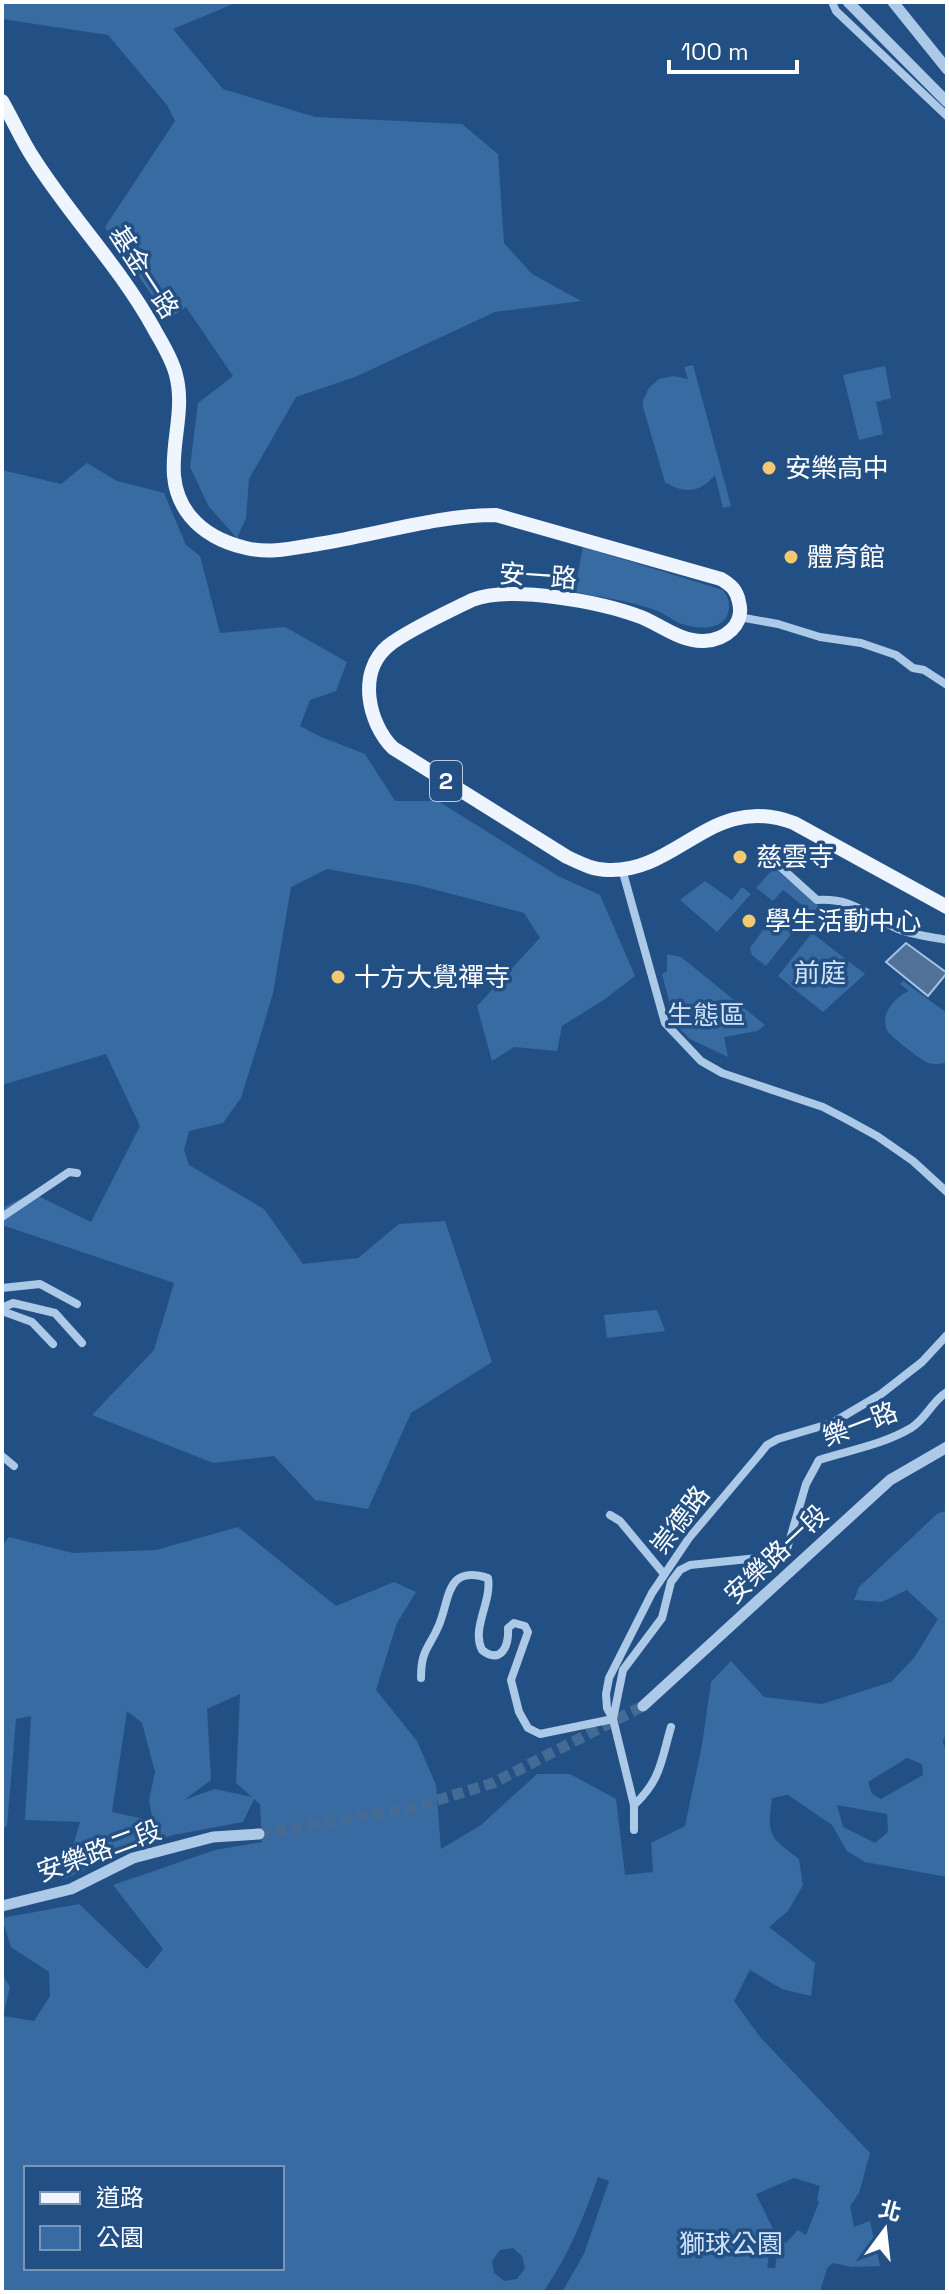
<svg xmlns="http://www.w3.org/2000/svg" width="949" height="2294" font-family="'Space Grotesk','Noto Sans TC',sans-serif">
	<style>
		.green { fill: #376ba1; fill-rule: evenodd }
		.water { fill: #517196; stroke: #a0c4e9; stroke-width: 2 }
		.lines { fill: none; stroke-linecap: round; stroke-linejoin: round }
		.tertiary-tunnel { stroke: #446a96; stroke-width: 11; stroke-dasharray: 11 5.5; stroke-linecap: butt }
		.minor { stroke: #acc9e8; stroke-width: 8 }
		.tertiary { stroke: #acc9e8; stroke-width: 11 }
		.primary { stroke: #eef5fe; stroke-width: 14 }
		.poi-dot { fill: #f3c96f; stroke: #235084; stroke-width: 3 }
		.labels { text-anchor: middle; stroke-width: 7; stroke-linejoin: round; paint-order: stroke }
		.shield { fill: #235084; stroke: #bdcada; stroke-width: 2 }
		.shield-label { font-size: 24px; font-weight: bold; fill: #fff }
		.street-label { font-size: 26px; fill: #fff; stroke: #235084 }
		.poi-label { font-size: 26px; fill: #fff; stroke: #235084; text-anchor: start }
		.park-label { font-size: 26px; fill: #d0e2f6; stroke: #235084 }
	</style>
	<rect width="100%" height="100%" fill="#235084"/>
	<g class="green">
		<path d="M2,2H238L173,29L223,89L315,117L462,124L498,154L504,243L532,274L581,301L495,312L355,377L296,397L249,479L246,518L237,538L209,507L190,467L198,403L233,376L186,307L168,319L105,227L175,121L167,105L108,35L2,19Z"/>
		<path d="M693,365L731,506L723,508L715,475C700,493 684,494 665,482L643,407V400L649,388L659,379L673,376L688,379L684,367Z"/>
		<path d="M885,366L891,398L876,402L883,434L859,440L843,375Z"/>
		<path d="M87,463L117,481L164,493L186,545L200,556L220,633L285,627L347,662L336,691L310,700L300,726L321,737L365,754L395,801H438L558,876L600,895L635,976L605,999L562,1026L557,1051L514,1047L492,1061L477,1006L540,938L524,913L417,885L327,869L291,887L273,993L260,1037L241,1098L223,1123L189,1131L184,1150L189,1165L264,1209L303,1264L358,1258L399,1224L445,1221L492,1362L411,1413L368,1509L315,1500L274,1456L213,1463L92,1415L154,1350L174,1283L2,1225V1208L32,1193L91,1222L140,1126L106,1054L2,1085V470L61,484Z"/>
		<path d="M583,547L723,590C728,597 731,604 728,613C722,632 695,629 679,623C672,620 665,614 658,611C629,600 596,597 566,590V587L557,584L561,575L577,578Z"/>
		<path d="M774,868L832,917L826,924L783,890L773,901L756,888Z"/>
		<path d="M705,881L732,900L742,887L751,894L717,932L680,900Z"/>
		<path d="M780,907L800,923L766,966L752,955L750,948Z"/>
		<path d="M812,933L865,974L823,1012L778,976Z"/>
		<path d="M667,954L681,957L765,1025L757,1031L724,1037L728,1057L690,1039L675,1024L662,974L667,971Z"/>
		<path d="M903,981L947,1013V1062C941,1064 935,1065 928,1063C921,1060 893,1038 888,1032C878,1015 895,997 909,991L900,984Z"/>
		<path d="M657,1310L665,1331L607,1338L604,1315Z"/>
		<path d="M947,1510V1732L943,1741L947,1757V1877L865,1862L847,1851L832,1825L788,1795L772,1798C767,1837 769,1836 799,1859L803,1885L788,1911L769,1927L815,1963L811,1996L782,1989L750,1970L734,2001L760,2037L870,2153L859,2193L850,2206L854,2227L870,2221L880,2266L851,2267L833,2263L827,2268L820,2292H562L584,2254L609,2181L598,2177C584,2217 568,2257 543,2292H2V1974L10,1987L3,2016L34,2021L50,1996L49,1972L11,1947L2,1918L79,1904L147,1969L163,1949L113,1885L215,1850L262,1842L260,1804L254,1799L243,1822L173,1835L121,1852L63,1880L80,1822L25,1820L31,1716L16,1719L7,1826L2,1829V1546L9,1537L73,1553L156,1550L238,1527L336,1606L394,1582L416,1592L397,1623L376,1690L417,1741L436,1785L441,1849L481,1825L537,1774H570L616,1799L625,1875L653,1872L651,1843L685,1826L702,1745L711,1682L731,1661L764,1697L822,1704L891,1682L914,1658L938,1619L907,1590L882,1602L854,1600L859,1587L937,1514ZM240,1694L236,1783L252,1797L215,1789L184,1800L211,1780L207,1709ZM127,1711L142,1723L155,1772L149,1801L153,1821L112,1812ZM907,1758L922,1764L923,1775L881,1799L872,1794L868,1782ZM837,1805L887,1814L888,1832L875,1843L843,1827ZM26,2168H282V2268H26ZM794,2178L820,2186L817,2200L819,2202L806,2235L798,2230L786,2243L780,2238L775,2268H767L773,2229L756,2194ZM513,2248L522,2256L525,2268L517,2279L504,2281L494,2273L492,2261L500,2250Z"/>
	</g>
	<path class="water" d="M906,943L947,973L928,996L886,962Z"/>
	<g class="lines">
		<path class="tertiary-tunnel" d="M259,1834L412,1808L493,1783L643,1706"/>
		<g class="minor">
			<path d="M832,2L836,11L947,116"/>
			<path d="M739,617L778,624L820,637L861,643L896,655L913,668L924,670L947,685"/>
			<path d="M777,864L817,900C856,898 865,915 898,929C913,935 931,937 947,940"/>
			<path d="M622,869L665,1023L701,1061L722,1073L823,1107L846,1119L877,1136L913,1161L947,1192"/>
			<path d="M2,1217L69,1172L77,1173"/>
			<path d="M2,1288L40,1284L77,1304"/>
			<path d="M2,1308L13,1303L55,1313L82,1343"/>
			<path d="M2,1311L32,1322L53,1344"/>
			<path d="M2,1456L14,1466"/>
			<path d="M610,1515L620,1521L664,1574"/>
			<path d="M421,1678C421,1649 429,1649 439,1625C450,1599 446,1564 488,1578C492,1602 471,1628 482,1650C501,1665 509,1646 508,1628L514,1623L525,1626L528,1632L511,1680L519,1712L528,1728L540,1734L613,1719L623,1670L662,1618L671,1582L680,1570L690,1565L758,1558L787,1549L806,1484L819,1460C850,1450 882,1445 911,1428C926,1419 932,1401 947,1392"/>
			<path d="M634,1805C661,1780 661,1761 671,1727"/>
			<path d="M634,1830V1805L613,1719L607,1708L606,1694L609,1678L652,1593L689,1538L759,1455L767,1445L778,1439L832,1423L881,1394L922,1362L947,1335"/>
		</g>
		<g class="tertiary">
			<path d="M848,2L947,102"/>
			<path d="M893,2L947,69"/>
			<path d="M643,1706L890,1480L947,1447"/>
			<path d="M2,1906L71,1889L133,1858L213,1837L259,1834"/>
		</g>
		<path class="primary" d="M2,101C13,120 22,141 34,159C71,217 119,266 153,327C161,342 172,358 176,375C189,423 155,473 190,516C204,533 224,543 246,548C271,554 293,548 318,544C376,535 437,515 496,515L721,579C731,585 737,590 739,602C745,625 725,640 704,641C681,642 661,625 641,617C601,602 512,585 472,600C450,611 406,631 388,646C357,672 368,723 393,748L567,857C580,863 593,870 608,870C678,873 712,792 794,823L947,907"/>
	</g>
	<g class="poi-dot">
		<circle cx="769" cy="468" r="8"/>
		<circle cx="791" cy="557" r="8"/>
		<circle cx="740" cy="857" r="8"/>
		<circle cx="749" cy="921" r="8"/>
		<circle cx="338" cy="977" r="8"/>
	</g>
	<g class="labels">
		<rect class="shield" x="430" y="761" width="32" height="40" rx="6"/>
		<g class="shield-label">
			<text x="446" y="789">2</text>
		</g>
		<g class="street-label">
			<text transform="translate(144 272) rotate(57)" y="9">基金一路</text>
			<text transform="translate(538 576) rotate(4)" y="9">安一路</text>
			<text transform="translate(860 1424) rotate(-21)" y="9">樂一路</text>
			<text transform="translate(680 1520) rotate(-53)" y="9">崇德路</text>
			<text transform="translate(776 1554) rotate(-43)" y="9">安樂路一段</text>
			<text transform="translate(99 1851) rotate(-20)" y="9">安樂路二段</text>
		</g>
		<g class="poi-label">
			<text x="785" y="477">安樂高中</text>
			<text x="807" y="566">體育館</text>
			<text x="756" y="866">慈雲寺</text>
			<text x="765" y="930">學生活動中心</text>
			<text x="354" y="986">十方大覺禪寺</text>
		</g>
		<g class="park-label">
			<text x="820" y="982">前庭</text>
			<text x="706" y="1024">生態區</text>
			<text x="731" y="2253">獅球公園</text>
		</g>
	</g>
	<rect width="949" height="2294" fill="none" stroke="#ffffff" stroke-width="8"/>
	<rect x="24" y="2166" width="260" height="104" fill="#235084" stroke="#7b96b5" stroke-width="2"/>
	<rect x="40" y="2192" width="40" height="12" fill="#eef5fe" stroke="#7b96b5" stroke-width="2"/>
	<text x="96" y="2206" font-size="24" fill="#ffffff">道路</text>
	<rect x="40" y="2226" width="40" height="24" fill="#376ba1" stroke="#7b96b5" stroke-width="2"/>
	<text x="96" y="2246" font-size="24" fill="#ffffff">公園</text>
	<g transform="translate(885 2230) rotate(15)" stroke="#235084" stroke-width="6" paint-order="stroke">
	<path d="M0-6L14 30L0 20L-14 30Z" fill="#ffffff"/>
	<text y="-12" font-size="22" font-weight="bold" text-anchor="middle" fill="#ffffff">北</text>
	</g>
	<path d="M669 60v12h128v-12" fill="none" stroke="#ffffff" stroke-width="4"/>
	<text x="681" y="60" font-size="24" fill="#ffffff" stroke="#235084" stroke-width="6" paint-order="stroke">100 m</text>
</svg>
